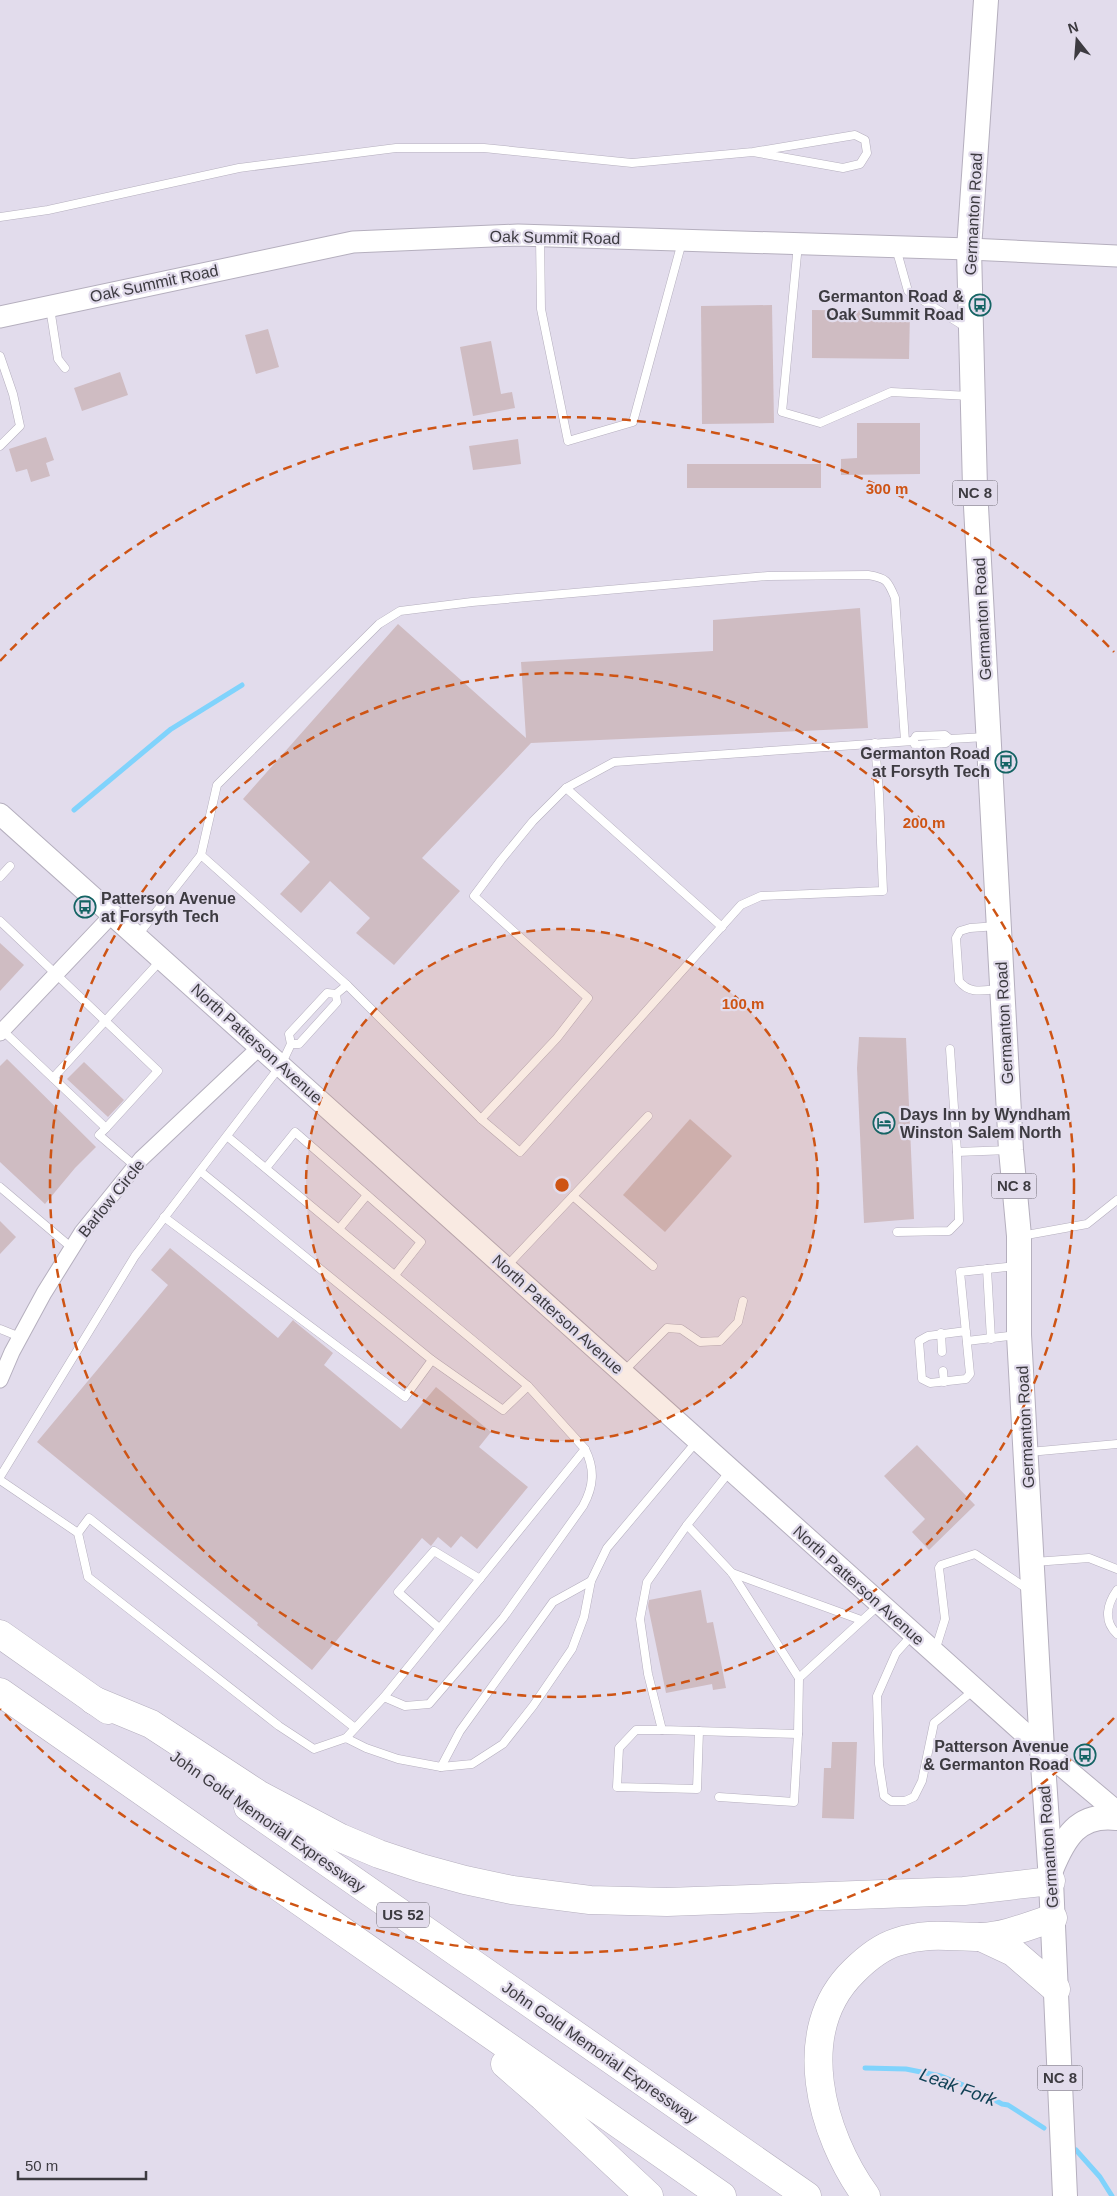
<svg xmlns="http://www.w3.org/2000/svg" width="1117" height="2196" font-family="Helvetica,sans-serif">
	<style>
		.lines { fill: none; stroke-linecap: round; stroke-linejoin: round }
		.stream { stroke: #80d3fc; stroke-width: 5 }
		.building { fill: #cfbcc2 }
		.service-casing { stroke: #b5afbe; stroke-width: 9 }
		.minor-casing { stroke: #b5afbe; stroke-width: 17 }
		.secondary-casing { stroke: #b5afbe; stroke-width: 23 }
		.primary-casing { stroke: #b5afbe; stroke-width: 26 }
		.motorway-casing { stroke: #b5afbe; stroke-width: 29 }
		.service { stroke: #fff; stroke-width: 8 }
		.minor { stroke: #fff; stroke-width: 15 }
		.secondary { stroke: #fff; stroke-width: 21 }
		.primary { stroke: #fff; stroke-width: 24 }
		.motorway { stroke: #fff; stroke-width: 28 }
		.ring { fill: none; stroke: #ce5414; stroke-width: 2.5; stroke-dasharray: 9 6 }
		.labels { text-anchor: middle; stroke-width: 4.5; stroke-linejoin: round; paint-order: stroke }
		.shield { fill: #e2dcec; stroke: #6e6b74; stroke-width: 1 }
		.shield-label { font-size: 15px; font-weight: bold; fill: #3d3b41 }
		.street-label { font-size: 16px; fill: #3d3b41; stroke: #e2dcec }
		.poi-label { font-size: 16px; font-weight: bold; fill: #3d3b41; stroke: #e2dcec; text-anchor: end }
		.water-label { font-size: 18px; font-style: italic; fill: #0f4055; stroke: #e2dcec }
		.centre { fill: #ce5414; stroke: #e2dcec; stroke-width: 2.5 }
		.ring-label { font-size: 15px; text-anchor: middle; font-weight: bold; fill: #ce5414; stroke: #e2dcec; stroke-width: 4.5; stroke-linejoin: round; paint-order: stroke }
	</style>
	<rect width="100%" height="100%" fill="#e2dcec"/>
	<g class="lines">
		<g class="stream">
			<path d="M74,810L171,729L242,685"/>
			<path d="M865,2068L906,2069L941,2076L978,2091L1002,2104L1008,2105L1044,2128"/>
			<path d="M1076,2150L1100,2177L1112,2196"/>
		</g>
	</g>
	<g class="building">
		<path d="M772,305L774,423L702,424L701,306Z"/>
		<path d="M812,310L910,311L909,359L812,358Z"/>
		<path d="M268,329L279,367L256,374L245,335Z"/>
		<path d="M491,341L501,394L512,392L515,408L473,416L460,347Z"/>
		<path d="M120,372L128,395L82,411L74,388Z"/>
		<path d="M857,423H920V474L841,475V459L857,458Z"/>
		<path d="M46,437L54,460L46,463L50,476L31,482L27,469L16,472L9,449Z"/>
		<path d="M518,439L521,464L473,470L469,446Z"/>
		<rect x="687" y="464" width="134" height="24"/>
		<path d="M860,608L868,728L531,743L422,858L460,891L394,965L356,933L370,918L330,881L301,913L280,894L310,862L243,799L398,624L526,738L521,662L713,651V620Z"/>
		<path d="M0,943L24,965L0,991Z"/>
		<path d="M859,1037L906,1038L914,1219L864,1223L857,1068Z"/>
		<path d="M7,1059L96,1147L75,1168L45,1204L0,1162V1066Z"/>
		<path d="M84,1062L124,1100L108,1117L67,1079Z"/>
		<path d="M690,1119L732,1156L665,1232L623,1195Z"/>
		<path d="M0,1221L16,1237L0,1254Z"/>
		<path d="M170,1248L278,1338L293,1320L295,1322L333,1353L324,1365L401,1429L436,1387L491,1432L479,1447L528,1487L477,1549L461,1536L451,1548L438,1537L431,1546L422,1538L312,1670L257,1625L258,1623L37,1442L168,1285L151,1270Z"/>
		<path d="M917,1445L975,1505L929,1550L912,1532L925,1519L884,1476Z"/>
		<path d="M701,1590L707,1623L713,1622L726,1688L713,1690L712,1684L666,1693L648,1606L649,1600Z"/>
		<path d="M832,1742H857L854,1819L822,1818L824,1768H831Z"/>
	</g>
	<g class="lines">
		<g class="service-casing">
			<g id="service">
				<path d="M0,217L48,210L239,168L396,148H484L632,163L753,152L855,135L865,140L867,153L860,164L843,168L753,152"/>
				<path d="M540,237L541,309L568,441L633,422L682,242"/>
				<path d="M798,244L782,412L820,423L891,392L970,396"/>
				<path d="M896,248L908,291L967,328"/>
				<path d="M50,308L58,359L65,368"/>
				<path d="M0,356L13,394L20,426L0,446"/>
				<path d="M950,739L945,735L916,736L913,741L915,745L946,743L950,739L986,737"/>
				<path d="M566,788L722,927"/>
				<path d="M201,855L217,785L379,624L400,611L472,602L768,576L868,575C887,578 888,581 895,598L905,741"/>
				<path d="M0,877L10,866"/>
				<path d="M0,921L158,1071L106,1128L53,1078"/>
				<path d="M997,926L970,928L960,931L956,938L959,981C970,995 984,990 1000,989"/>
				<path d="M138,935L201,855L347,985"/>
				<path d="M336,994L347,985L481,1119L520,1152L741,905L761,896L883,891L879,794L875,743"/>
				<path d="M1,1029L53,1078L161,960"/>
				<path d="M950,1049L957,1152L1009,1150"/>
				<path d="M481,1119L557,1038L588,998L474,896L501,860L533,821L566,788L614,762L913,741"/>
				<path d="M106,1128L99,1135L135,1166"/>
				<path d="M228,1137L528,1386L585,1449C595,1469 594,1486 583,1506L503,1618L429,1704L405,1706L384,1697L346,1738"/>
				<path d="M266,1168L295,1132L421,1242L395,1275"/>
				<path d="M0,1187L72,1248"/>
				<path d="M573,1196L648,1116"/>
				<path d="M164,1217L405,1397L432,1360L200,1171"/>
				<path d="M339,1229L367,1195"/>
				<path d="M897,1232L949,1231L959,1221L957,1152"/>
				<path d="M1021,1236L1087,1224L1117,1200"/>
				<path d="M506,1267L573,1196L653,1266"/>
				<path d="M987,1269L991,1339"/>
				<path d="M0,1329L20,1337"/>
				<path d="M966,1331L928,1336L919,1341L922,1379L930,1383L966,1379L970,1374L960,1272L1016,1266"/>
				<path d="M941,1333L942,1352"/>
				<path d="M967,1341L1017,1335"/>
				<path d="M432,1360L503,1410L528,1386"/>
				<path d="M943,1371L944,1382"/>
				<path d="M623,1372L667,1328L681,1329L700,1342L720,1341L738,1322L743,1301"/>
				<path d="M1029,1452L1117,1444"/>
				<path d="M730,1471L687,1525L732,1573L799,1678L879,1605"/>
				<path d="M0,1477L135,1256L281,1065L291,1044L289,1034L327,993L336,994L337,1002L299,1044H291"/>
				<path d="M0,1480L78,1533L88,1577L279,1726L314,1749L346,1738L366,1748L398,1759L441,1767L472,1764L503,1744L533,1706L572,1649L584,1617L591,1581L607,1548L697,1441"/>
				<path d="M687,1525L647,1582L640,1619L648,1674L662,1730L798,1734"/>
				<path d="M78,1533L89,1518L355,1728"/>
				<path d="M1034,1562L1089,1558L1117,1569"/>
				<path d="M732,1573L861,1620"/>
				<path d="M1117,1590C1107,1604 1103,1621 1117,1634"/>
				<path d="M439,1628L398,1592L434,1551L480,1579"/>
				<path d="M912,1635L896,1653L877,1696L879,1764L884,1796L891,1801H905L914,1797L922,1781L934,1723L974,1690"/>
				<path d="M935,1651L945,1619L939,1568L941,1565L975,1554L1029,1590"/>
				<path d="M384,1697L585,1449"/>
				<path d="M662,1730H636L619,1748L617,1787L697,1789L699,1731"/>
				<path d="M441,1767L460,1731L553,1602L591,1581"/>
				<path d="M719,1797L794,1802L798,1734L799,1678"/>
			</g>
		</g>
		<g class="minor-casing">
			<g id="minor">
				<path d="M0,1033L113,914"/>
				<path d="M0,1380L12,1352L44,1293L82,1232L141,1159L261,1046"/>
			</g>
		</g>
		<g class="secondary-casing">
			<g id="secondary">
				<path d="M0,317L353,242L518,235L969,249L1117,256"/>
				<path d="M0,814L1042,1749L1117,1812"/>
			</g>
		</g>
		<g class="primary-casing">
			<g id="primary">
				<path d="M986,0L969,249L975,488L1011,1150L1019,1236V1335L1042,1749L1051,1881L1065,2196"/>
				<path d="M1051,1870C1064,1838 1078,1813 1117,1818"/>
			</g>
		</g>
		<g class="motorway-casing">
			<g id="motorway">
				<path d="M0,1634L108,1710"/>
				<path d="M0,1692L722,2196"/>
				<path d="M93,1700L151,1724L258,1794L341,1838L379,1854L421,1868L465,1880L512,1890L590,1900L667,1902L964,1891L1051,1881"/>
				<path d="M248,1807L807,2196"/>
				<path d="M981,1937L1013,1952L1056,1989"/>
				<path d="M505,2064L543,2097L649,2196"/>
				<path d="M866,2196C821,2134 792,2031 854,1971C866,1959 881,1947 897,1942C929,1932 949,1937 980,1937C1006,1936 1028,1926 1053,1918"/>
			</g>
		</g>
		<use href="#service" class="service"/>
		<use href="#minor" class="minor"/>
		<use href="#secondary" class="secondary"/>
		<use href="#primary" class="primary"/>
		<use href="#motorway" class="motorway"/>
	</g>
	<circle cx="562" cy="1185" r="256" fill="#ce5414" fill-opacity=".12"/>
	<g class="ring">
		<circle cx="562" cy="1185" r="256"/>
		<circle cx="562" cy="1185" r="512"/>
		<path d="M1114 1718A768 768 0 0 1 0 1709M0 661A768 768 0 0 1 1114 652"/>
	</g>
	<defs>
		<g id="bus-ring" transform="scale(1.125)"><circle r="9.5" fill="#e2dcec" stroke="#146464" stroke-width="1.5"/><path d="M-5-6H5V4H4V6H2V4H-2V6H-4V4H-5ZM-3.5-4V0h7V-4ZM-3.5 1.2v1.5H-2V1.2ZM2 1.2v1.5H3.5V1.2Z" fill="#146464"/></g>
		<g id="hotel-ring" transform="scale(1.125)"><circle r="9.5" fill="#e2dcec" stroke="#146464" stroke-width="1.5"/><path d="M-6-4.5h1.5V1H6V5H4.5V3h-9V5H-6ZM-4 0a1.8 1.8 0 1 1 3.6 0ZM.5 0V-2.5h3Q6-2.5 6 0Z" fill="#146464"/></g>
	</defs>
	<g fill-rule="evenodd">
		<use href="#bus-ring" x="980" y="305"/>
		<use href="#bus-ring" x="1006" y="762"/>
		<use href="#bus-ring" x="85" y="907"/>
		<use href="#hotel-ring" x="884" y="1123"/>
		<use href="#bus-ring" x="1085" y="1755"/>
	</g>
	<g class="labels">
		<g class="shield">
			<rect x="952.5" y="480.5" width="45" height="25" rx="4"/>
			<rect x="991.5" y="1173.5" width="45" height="25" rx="4"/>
			<rect x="377" y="1902.5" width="52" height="25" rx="4"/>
			<rect x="1037.5" y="2065.5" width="45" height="25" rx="4"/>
		</g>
		<g class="shield-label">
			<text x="975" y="498">NC 8</text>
			<text x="1014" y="1191">NC 8</text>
			<text x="403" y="1920">US 52</text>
			<text x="1060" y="2083">NC 8</text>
		</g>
		<g class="street-label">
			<text transform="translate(973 214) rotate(-87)" y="6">Germanton Road</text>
			<text transform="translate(555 237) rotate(1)" y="6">Oak Summit Road</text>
			<text transform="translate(154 283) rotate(-12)" y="6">Oak Summit Road</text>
			<text transform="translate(982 619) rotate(-93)" y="6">Germanton Road</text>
			<text transform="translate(1004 1023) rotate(-93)" y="6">Germanton Road</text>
			<text transform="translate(257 1043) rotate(42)" y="6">North Patterson Avenue</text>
			<text transform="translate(111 1198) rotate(-51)" y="6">Barlow Circle</text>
			<text transform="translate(558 1314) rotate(42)" y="6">North Patterson Avenue</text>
			<text transform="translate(1025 1427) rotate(-93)" y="6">Germanton Road</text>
			<text transform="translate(859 1585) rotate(42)" y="6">North Patterson Avenue</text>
			<text transform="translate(268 1821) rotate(35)" y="6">John Gold Memorial Expressway</text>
			<text transform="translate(1048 1847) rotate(-94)" y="6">Germanton Road</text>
			<text transform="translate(600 2052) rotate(35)" y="6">John Gold Memorial Expressway</text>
		</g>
		<g class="poi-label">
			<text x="964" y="302">Germanton Road &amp;<tspan x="964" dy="18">Oak Summit Road</tspan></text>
			<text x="990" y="759">Germanton Road<tspan x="990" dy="18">at Forsyth Tech</tspan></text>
			<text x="101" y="904" text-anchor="start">Patterson Avenue<tspan x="101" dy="18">at Forsyth Tech</tspan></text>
			<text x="900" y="1120" text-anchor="start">Days Inn by Wyndham<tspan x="900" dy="18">Winston Salem North</tspan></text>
			<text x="1069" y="1752">Patterson Avenue<tspan x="1069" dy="18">&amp; Germanton Road</tspan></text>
		</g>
		<g class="water-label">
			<text transform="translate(958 2087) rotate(20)" y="6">Leak Fork</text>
		</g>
	</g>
	<circle cx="562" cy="1185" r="8" class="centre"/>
	<g class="ring-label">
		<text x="887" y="494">300 m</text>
		<text x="924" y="828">200 m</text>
		<text x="743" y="1009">100 m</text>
	</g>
	<g transform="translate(1077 40) rotate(343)" stroke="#e2dcec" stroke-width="4" paint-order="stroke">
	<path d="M0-4L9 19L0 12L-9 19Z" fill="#3d3b41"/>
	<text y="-8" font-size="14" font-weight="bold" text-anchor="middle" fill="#3d3b41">N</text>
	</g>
	<path d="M18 2171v8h128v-8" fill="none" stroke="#3d3b41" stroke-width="2.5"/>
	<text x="25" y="2171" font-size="15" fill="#3d3b41" stroke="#e2dcec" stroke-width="4" paint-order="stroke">50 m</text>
</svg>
